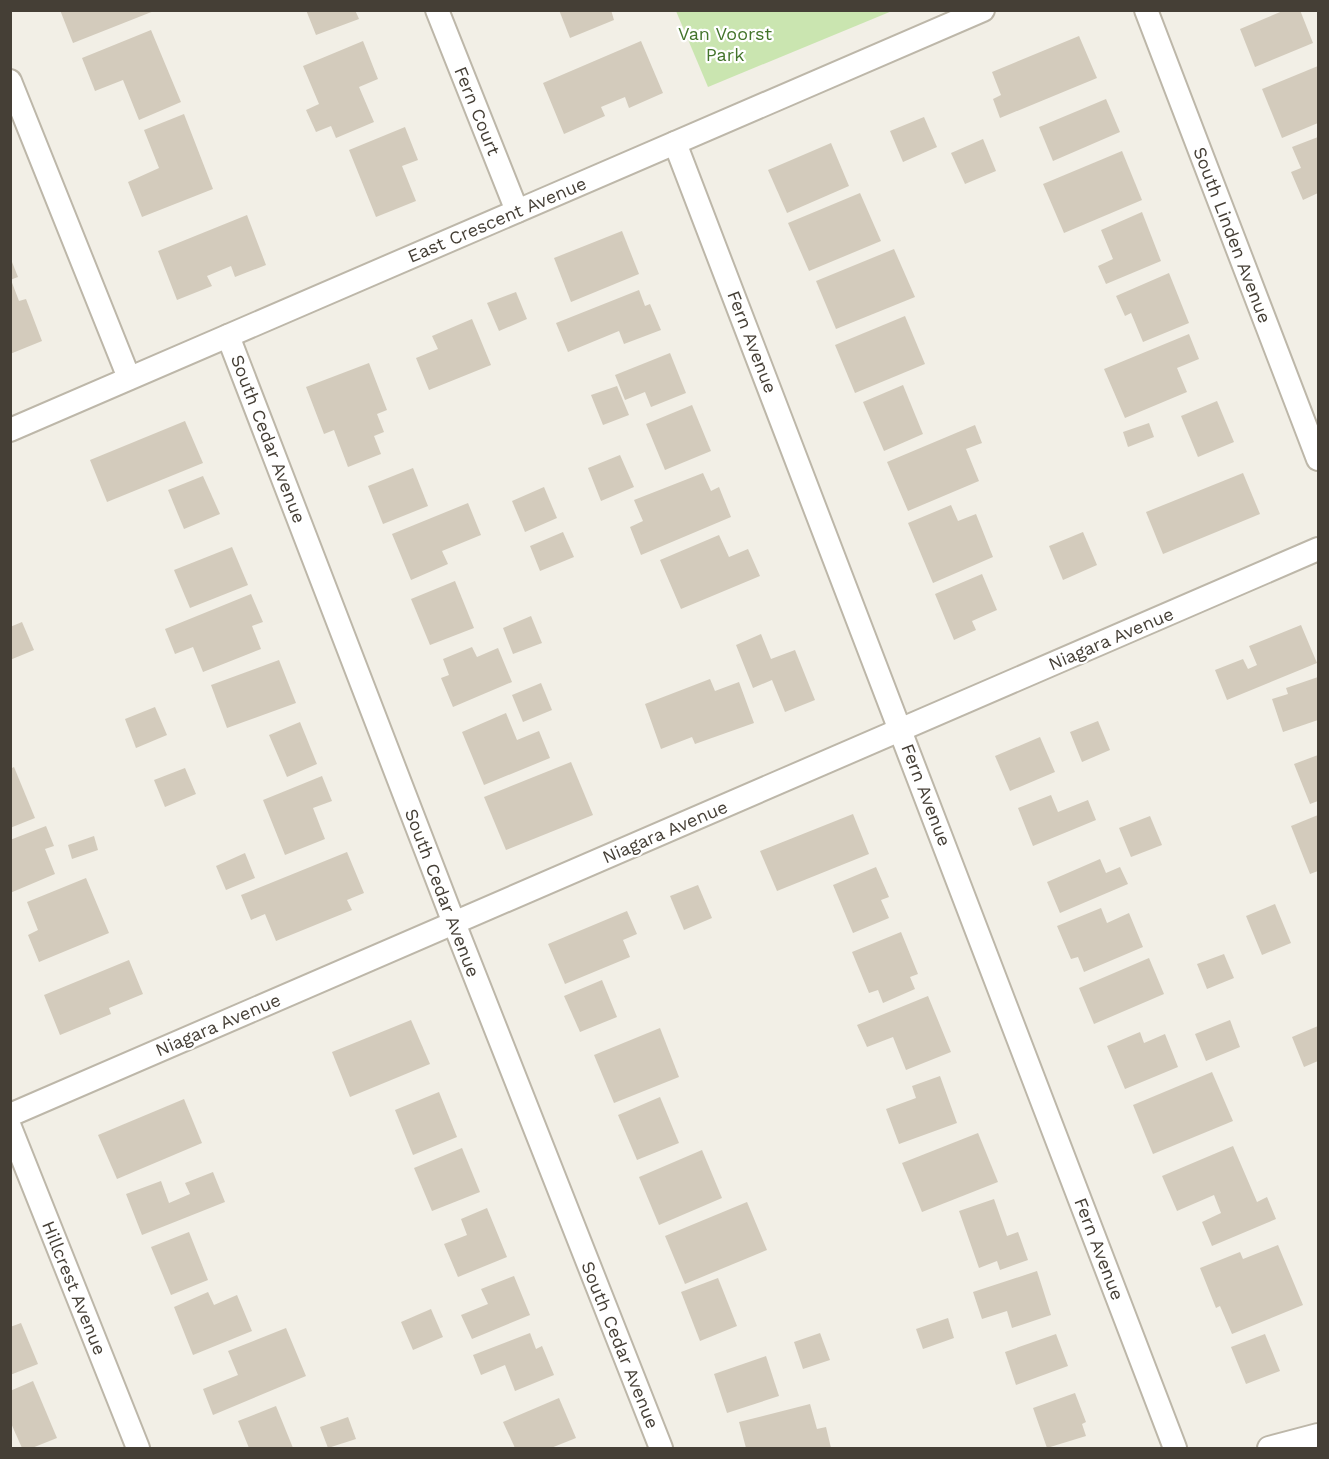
<svg xmlns="http://www.w3.org/2000/svg" width="1329" height="1459" font-family="'Work Sans',sans-serif">
	<style>
		.green { fill: #cae5b0 }
		.building { fill: #d3cbbc }
		.lines { fill: none; stroke-linecap: round; stroke-linejoin: round }
		.minor-casing { stroke: #bdb7a9; stroke-width: 26 }
		.minor { stroke: #fff; stroke-width: 22 }
		.labels { text-anchor: middle; stroke-width: 4.5; stroke-linejoin: round; paint-order: stroke }
		.park-label { font-size: 18px; fill: #43742b; stroke: #fff }
		.street-label { font-size: 18px; fill: #453f36; stroke: #fff }
	</style>
	<rect width="100%" height="100%" fill="#f2efe6"/>
	<path class="green" d="M676,11H892L708,87Z"/>
	<g class="building">
		<path d="M60,10H154V11L73,43Z"/>
		<path d="M306,10H355L359,19L316,35Z"/>
		<path d="M559,10H611L614,20L570,38Z"/>
		<path d="M1285,10H1300L1313,43L1255,67L1240,29Z"/>
		<path d="M151,30L181,102L139,120L123,80L95,91L82,58Z"/>
		<path d="M1079,36L1097,78L1000,118L993,99L1001,95L992,72Z"/>
		<path d="M363,41L378,79L359,87L374,122L336,138L331,126L316,132L306,110L319,104L303,66Z"/>
		<path d="M641,41L663,93L629,108L625,97L601,107L605,116L564,134L543,83Z"/>
		<path d="M1318,66V123L1282,138L1262,89Z"/>
		<path d="M1106,99L1120,132L1053,161L1039,127Z"/>
		<path d="M184,114L213,189L142,217L128,182L159,168L144,130Z"/>
		<path d="M924,117L937,147L903,162L890,131Z"/>
		<path d="M405,127L418,160L402,166L416,201L376,217L349,150Z"/>
		<path d="M1318,137V193L1303,200L1291,172L1301,168L1292,147Z"/>
		<path d="M983,139L996,171L965,184L951,153Z"/>
		<path d="M831,143L849,186L787,213L768,170Z"/>
		<path d="M1122,151L1142,200L1064,233L1043,184Z"/>
		<path d="M860,193L881,241L809,271L788,223Z"/>
		<path d="M1142,212L1161,261L1106,284L1098,266L1113,259L1101,230Z"/>
		<path d="M247,215L266,265L235,277L231,266L207,276L212,286L177,300L158,251Z"/>
		<path d="M622,231L639,274L571,302L554,258Z"/>
		<path d="M894,249L915,297L836,329L816,281Z"/>
		<path d="M10,257L18,277L10,280Z"/>
		<path d="M1169,273L1189,323L1143,342L1131,313L1125,316L1116,296Z"/>
		<path d="M11,280L19,301L26,299L42,341L10,354Z"/>
		<path d="M639,290L645,306L650,304L661,330L624,344L619,331L568,352L556,323Z"/>
		<path d="M516,292L527,319L499,331L487,303Z"/>
		<path d="M905,316L925,364L855,393L835,345Z"/>
		<path d="M472,319L491,365L429,390L416,358L438,349L432,336Z"/>
		<path d="M1189,334L1199,359L1177,368L1187,392L1125,418L1104,369Z"/>
		<path d="M670,353L686,393L651,407L645,392L625,400L615,375Z"/>
		<path d="M369,363L387,410L377,414L384,432L374,436L381,454L348,467L334,430L324,434L306,387Z"/>
		<path d="M903,385L923,434L884,451L863,402Z"/>
		<path d="M617,386L629,415L603,425L591,395Z"/>
		<path d="M1217,401L1234,442L1198,457L1181,416Z"/>
		<path d="M692,405L711,451L665,470L646,424Z"/>
		<path d="M185,421L203,463L107,502L90,460Z"/>
		<path d="M1149,423L1154,437L1128,447L1123,432Z"/>
		<path d="M975,425L982,443L966,449L979,481L908,511L887,462Z"/>
		<path d="M620,455L634,487L601,501L588,468Z"/>
		<path d="M413,468L428,506L383,524L368,486Z"/>
		<path d="M703,473L711,491L719,487L731,517L641,555L630,527L643,521L634,500Z"/>
		<path d="M1243,473L1260,514L1163,554L1146,512Z"/>
		<path d="M203,476L220,514L184,529L168,490Z"/>
		<path d="M544,487L557,518L525,532L512,501Z"/>
		<path d="M468,503L481,535L442,551L448,564L411,580L392,534Z"/>
		<path d="M951,505L958,521L976,514L993,557L933,583L908,523Z"/>
		<path d="M563,532L574,557L540,571L530,546Z"/>
		<path d="M1083,532L1097,565L1063,580L1049,546Z"/>
		<path d="M719,535L729,557L748,549L760,576L681,609L660,560Z"/>
		<path d="M232,547L248,585L190,608L174,570Z"/>
		<path d="M982,574L997,610L972,621L976,630L954,640L935,594Z"/>
		<path d="M455,581L474,628L430,645L411,599Z"/>
		<path d="M251,594L263,622L252,626L261,649L203,672L193,647L175,654L165,629Z"/>
		<path d="M531,616L542,643L513,654L503,628Z"/>
		<path d="M22,622L34,650L10,660V627Z"/>
		<path d="M1301,625L1317,663L1227,700L1215,670L1243,659L1248,669L1257,665L1249,646Z"/>
		<path d="M761,634L771,659L795,650L815,700L785,712L772,680L753,688L736,645Z"/>
		<path d="M472,647L477,657L498,648L512,682L453,707L441,678L449,675L443,659Z"/>
		<path d="M279,660L296,703L227,728L211,685Z"/>
		<path d="M1318,677V720L1283,732L1272,699L1288,694L1286,688Z"/>
		<path d="M710,679L715,691L739,682L754,723L695,744L692,737L661,749L645,704Z"/>
		<path d="M541,683L552,710L523,722L512,695Z"/>
		<path d="M155,707L167,735L136,748L125,719Z"/>
		<path d="M506,713L517,740L539,731L550,758L484,785L462,732Z"/>
		<path d="M1098,721L1110,750L1082,762L1070,732Z"/>
		<path d="M300,722L317,764L287,777L269,735Z"/>
		<path d="M1040,737L1055,772L1010,791L995,756Z"/>
		<path d="M1318,755V801L1310,804L1294,764Z"/>
		<path d="M571,762L593,815L506,850L484,797Z"/>
		<path d="M14,767L35,818L10,828V769Z"/>
		<path d="M185,768L196,794L165,807L154,780Z"/>
		<path d="M322,776L332,801L313,808L325,839L285,855L263,800Z"/>
		<path d="M1051,795L1058,812L1088,800L1096,820L1033,846L1018,808Z"/>
		<path d="M853,814L869,854L777,891L760,851Z"/>
		<path d="M1318,815V871L1310,874L1291,826Z"/>
		<path d="M1150,816L1162,845L1131,857L1119,828Z"/>
		<path d="M46,826L54,846L45,849L55,874L10,893V840Z"/>
		<path d="M94,836L98,850L72,859L68,845Z"/>
		<path d="M347,852L364,893L347,900L352,910L276,941L265,914L251,920L241,895Z"/>
		<path d="M245,853L255,878L226,890L216,866Z"/>
		<path d="M1100,859L1106,873L1120,867L1128,884L1060,913L1047,882Z"/>
		<path d="M876,867L889,897L881,900L889,918L853,933L833,885Z"/>
		<path d="M86,878L109,933L39,962L28,935L38,930L27,902Z"/>
		<path d="M698,885L712,918L684,930L670,896Z"/>
		<path d="M1275,904L1291,943L1262,955L1246,916Z"/>
		<path d="M1101,908L1107,923L1129,913L1143,947L1084,972L1078,957L1071,959L1057,926Z"/>
		<path d="M627,911L637,934L623,940L630,957L565,984L548,944Z"/>
		<path d="M901,932L918,974L910,977L915,989L883,1003L878,990L869,993L852,952Z"/>
		<path d="M1224,954L1234,978L1207,989L1197,964Z"/>
		<path d="M1149,958L1164,994L1094,1024L1079,988Z"/>
		<path d="M129,960L143,994L109,1008L111,1014L60,1035L44,995Z"/>
		<path d="M602,980L617,1017L580,1032L564,996Z"/>
		<path d="M928,996L951,1052L906,1070L893,1037L867,1047L857,1025Z"/>
		<path d="M411,1020L430,1064L350,1097L332,1052Z"/>
		<path d="M1230,1020L1240,1047L1206,1061L1195,1034Z"/>
		<path d="M1318,1026V1061L1304,1067L1292,1037Z"/>
		<path d="M660,1028L679,1077L614,1103L594,1055Z"/>
		<path d="M1140,1032L1144,1043L1165,1034L1178,1067L1125,1089L1107,1046Z"/>
		<path d="M1212,1072L1233,1121L1153,1154L1133,1105Z"/>
		<path d="M940,1076L957,1123L899,1144L886,1109L916,1098L912,1086Z"/>
		<path d="M439,1092L457,1137L413,1155L395,1110Z"/>
		<path d="M660,1097L679,1143L637,1160L618,1115Z"/>
		<path d="M184,1099L202,1143L117,1179L98,1135Z"/>
		<path d="M978,1133L998,1182L922,1212L902,1163Z"/>
		<path d="M1233,1146L1257,1202L1267,1197L1276,1219L1212,1246L1202,1222L1221,1213L1214,1195L1177,1211L1162,1176Z"/>
		<path d="M462,1148L480,1192L432,1211L414,1168Z"/>
		<path d="M702,1150L722,1198L659,1225L639,1177Z"/>
		<path d="M213,1172L225,1202L142,1235L126,1194L161,1181L169,1203L190,1194L185,1183Z"/>
		<path d="M994,1199L1007,1236L1018,1232L1028,1260L1000,1270L997,1261L979,1268L959,1211Z"/>
		<path d="M747,1202L767,1250L685,1284L665,1236Z"/>
		<path d="M487,1208L507,1257L458,1277L444,1244L467,1235L461,1219Z"/>
		<path d="M189,1232L208,1280L171,1295L151,1247Z"/>
		<path d="M1278,1245L1303,1305L1232,1334L1220,1306L1216,1308L1200,1268L1240,1252L1243,1259Z"/>
		<path d="M1037,1271L1051,1315L1012,1328L1007,1311L982,1319L973,1292Z"/>
		<path d="M514,1276L530,1315L472,1339L461,1315L488,1304L481,1289Z"/>
		<path d="M718,1278L737,1326L700,1341L681,1292Z"/>
		<path d="M208,1292L214,1305L237,1295L252,1331L193,1355L174,1307Z"/>
		<path d="M431,1309L443,1337L413,1350L401,1322Z"/>
		<path d="M948,1318L954,1338L923,1349L916,1329Z"/>
		<path d="M21,1323L38,1364L10,1375V1327Z"/>
		<path d="M286,1328L306,1376L213,1415L203,1389L238,1375L228,1351Z"/>
		<path d="M530,1333L536,1349L542,1346L554,1375L515,1391L505,1365L481,1375L473,1355Z"/>
		<path d="M820,1333L830,1360L803,1369L794,1342Z"/>
		<path d="M1056,1334L1068,1366L1016,1385L1005,1352Z"/>
		<path d="M1265,1334L1280,1371L1246,1384L1231,1347Z"/>
		<path d="M766,1356L779,1396L727,1413L714,1374Z"/>
		<path d="M33,1381L57,1438L32,1448H22L10,1421V1391Z"/>
		<path d="M1075,1393L1086,1422L1082,1424L1086,1436L1047,1448L1033,1408Z"/>
		<path d="M559,1398L576,1438L551,1448H515L503,1422Z"/>
		<path d="M810,1404L817,1429L826,1427L831,1448H746L739,1422Z"/>
		<path d="M276,1406L293,1448H249L238,1421Z"/>
		<path d="M348,1417L356,1439L328,1448L320,1427Z"/>
	</g>
	<g class="lines">
		<g class="minor-casing">
			<g id="minor">
				<path d="M437,10L517,211"/>
				<path d="M1146,10L1318,459"/>
				<path d="M10,81L129,378"/>
				<path d="M675,143L1175,1448"/>
				<path d="M228,336L454,923L661,1448"/>
				<path d="M10,430L983,10"/>
				<path d="M10,1115L1318,549"/>
				<path d="M10,1127L138,1448"/>
				<path d="M1269,1448L1318,1435"/>
			</g>
		</g>
		<use href="#minor" class="minor"/>
	</g>
	<g class="labels">
		<g class="park-label">
			<text x="725" y="40">Van Voorst<tspan x="725" dy="21">Park</tspan></text>
		</g>
		<g class="street-label">
			<text transform="translate(477 111) rotate(68)" y="6">Fern Court</text>
			<text transform="translate(497 220) rotate(-23)" y="6">East Crescent Avenue</text>
			<text transform="translate(1232 235) rotate(69)" y="6">South Linden Avenue</text>
			<text transform="translate(752 342) rotate(69)" y="6">Fern Avenue</text>
			<text transform="translate(268 439) rotate(69)" y="6">South Cedar Avenue</text>
			<text transform="translate(1111 639) rotate(-23)" y="6">Niagara Avenue</text>
			<text transform="translate(926 795) rotate(69)" y="6">Fern Avenue</text>
			<text transform="translate(665 832) rotate(-23)" y="6">Niagara Avenue</text>
			<text transform="translate(442 893) rotate(69)" y="6">South Cedar Avenue</text>
			<text transform="translate(218 1025) rotate(-23)" y="6">Niagara Avenue</text>
			<text transform="translate(1099 1249) rotate(69)" y="6">Fern Avenue</text>
			<text transform="translate(74 1288) rotate(68)" y="6">Hillcrest Avenue</text>
			<text transform="translate(620 1345) rotate(68)" y="6">South Cedar Avenue</text>
		</g>
	</g>
	<rect width="1329" height="1459" fill="none" stroke="#453f36" stroke-width="24"/>
</svg>
